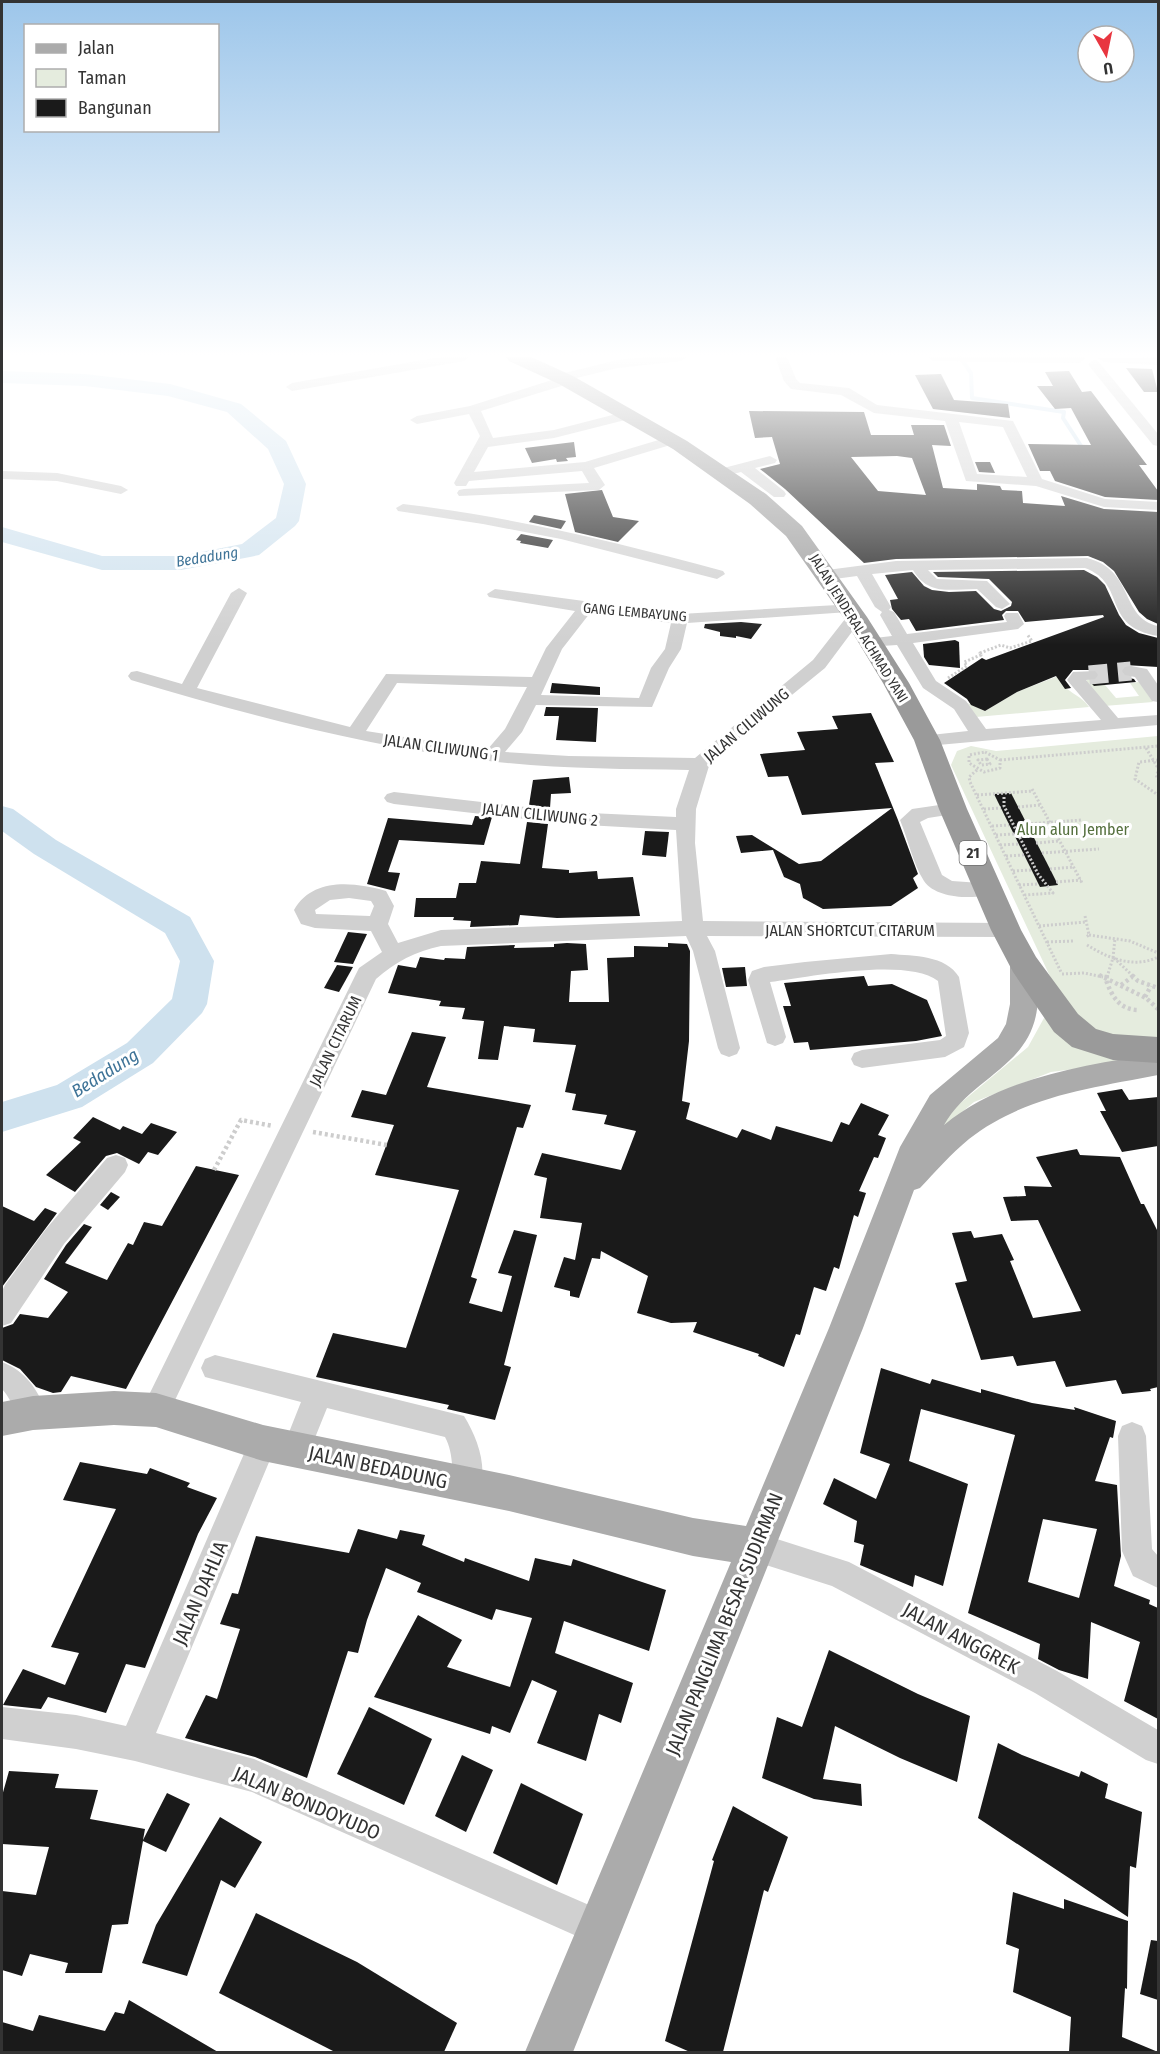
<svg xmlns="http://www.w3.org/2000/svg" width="1160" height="2054" font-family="'Fira Sans Condensed',sans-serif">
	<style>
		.green { fill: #e5ecde }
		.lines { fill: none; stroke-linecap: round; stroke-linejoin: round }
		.stream { stroke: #cee1ee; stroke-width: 4 }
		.river { fill: #cee1ee; fill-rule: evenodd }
		.building { fill: #1a1a1a; fill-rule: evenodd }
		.minor-tunnel { stroke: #d6d6d6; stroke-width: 19; stroke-dasharray: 19 10; stroke-linecap: butt }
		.path-far1 { stroke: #cdcdcd; stroke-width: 3; stroke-dasharray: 2 2; stroke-linecap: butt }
		.path { stroke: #cdcdcd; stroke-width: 4.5; stroke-dasharray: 3 3; stroke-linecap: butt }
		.minor { fill: #d0d0d0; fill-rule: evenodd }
		.major { fill: #ababab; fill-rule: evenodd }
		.highway { fill: #9a9a9a; fill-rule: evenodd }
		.labels { text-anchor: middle; stroke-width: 6; stroke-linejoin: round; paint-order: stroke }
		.far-street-label { font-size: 14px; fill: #333; stroke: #fff }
		.far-water-label { font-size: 15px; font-style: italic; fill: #3e7397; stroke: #fff }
		.shield { fill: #fff; stroke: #707070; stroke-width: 1.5 }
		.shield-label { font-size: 15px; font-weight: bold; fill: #333 }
		.street-label { font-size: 16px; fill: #333; stroke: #fff }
		.park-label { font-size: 16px; fill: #55703e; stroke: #fff }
		.water-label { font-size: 18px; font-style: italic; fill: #3e7397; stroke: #fff }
		.near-street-label { font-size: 20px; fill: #333; stroke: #fff }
	</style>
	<rect width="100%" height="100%" fill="#fff"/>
	<g class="green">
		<path d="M1058,676C1063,692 1081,694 1089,707L976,717L959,699L985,711L1017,692Z"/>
		<path d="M1091,677L1098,685H1105L1116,698L1139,696L1130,683L1139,682L1153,702L1104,706L1086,681Z"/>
		<path d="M1158,736V1040L1127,1042L1104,1037L1062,1002L951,765L957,751L971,746L996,751Z"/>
		<path d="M1044,1018L1139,1058L1105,1065L1051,1072L974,1102L936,1134L940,1120L1028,1047Z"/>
	</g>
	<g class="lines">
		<path class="stream" d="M960,357L971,373L972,398L1064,412L1063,418L1085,452"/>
		<g class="river">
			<path d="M2,371L85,374L170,384L241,404L286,441L306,484L299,521L295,526L259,555L250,557L181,570H102L2,542V527L102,556H181L242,544L276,518L284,484L268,449L227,412L168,396L85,386L2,383Z"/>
			<path d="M2,806L13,809L56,840L190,917L214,961L207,1004L202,1013L153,1063L82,1107L2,1132V1102L57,1085L127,1043L172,999L180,961L165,933L34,854L2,831Z"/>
		</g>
	</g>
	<g class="building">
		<path d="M1126,368L1152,369L1158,392H1144Z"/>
		<path d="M1069,371L1082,392L1091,391L1147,465H1139L1158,491V500L1105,497L1055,481L1050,471H1040L1028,444L1091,445L1071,408L1055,409L1037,386H1053L1045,372Z"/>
		<path d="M941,374L954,400L1008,404L1010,418L933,409L915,375Z"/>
		<path d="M749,411L864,412L871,435H914L911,425H944L951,446L932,445L943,488L977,490V484L1000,486L1002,490L1022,491L1023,503L1065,506L1061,496L1104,509L1158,512V624L1147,619L1139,612L1114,571L1103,562L1088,556L896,559L864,563L785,489L760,469L780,464L772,437L755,438ZM897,456L912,458L926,495L878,491L851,457Z"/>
		<path d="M574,442L576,457L566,458L568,461L557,462L556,459L532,463L525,448Z"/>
		<path d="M975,462H990L995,473L979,472Z"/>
		<path d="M602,490L613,517L639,521L618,542L575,532L565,494Z"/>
		<path d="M534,515L566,521L561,529L529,522Z"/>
		<path d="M521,534L553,540L548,548L520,543L521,541L516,540Z"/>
		<path d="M1084,570L1097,577L1105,585L1119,615L1126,625L1139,633L1158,638V667L1125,665L1120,672L1125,677L1134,679L1136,682L1094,686L1090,682L1097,680L1100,675L1097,670H1073L1065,680L1071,688L1065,689L1056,676L1017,692L985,711L971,705L967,699L944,683L982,658L986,660L1104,617L1103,615L1025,622L1018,611H1006L1002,615L1004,620L916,631L909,619L901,620L892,609L890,600L898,599L885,575L912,572L924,586L932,590L949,592L976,591L994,609L1001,611L1011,606L1012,602L989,579L938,577L933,572Z"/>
		<path d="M741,622L762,624L751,639L736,636V638L720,636V632L704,628L705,624Z"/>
		<path d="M955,640L959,642L960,668L929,665L924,657L923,644Z"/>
		<path d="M552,683L600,687V695L550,693Z"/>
		<path d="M546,707L598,708L596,742L556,740L559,716H544Z"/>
		<path d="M871,713L894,762L875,763L898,820L918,874L913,878L918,888L891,906L823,909L803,898L800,884L784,877L773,850L741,853L736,836L752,835L799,864L821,861L892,808L802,815L788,776L768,777L760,754L805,750L797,732L838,729L832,716Z"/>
		<path d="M569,777L571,793L551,794L550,808L529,805L533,780Z"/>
		<path d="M1011,793L1050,869L1058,885L1040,887L994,794Z"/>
		<path d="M475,816L492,817L484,845L399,840L388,872L400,873L395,891L367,884L388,818L472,825Z"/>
		<path d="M527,822L548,824L542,868L569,870V873L597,871L598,879L633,877L640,916L557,918L520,915L518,925L470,927L471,921L453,920L454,917H414L416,898H456L459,883H476L481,861L520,864Z"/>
		<path d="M645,831L669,832L666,857L642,855Z"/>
		<path d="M348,932L367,934L353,964L334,962Z"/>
		<path d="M668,943L687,944L690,951L689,1041L682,1101L690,1103L686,1119L737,1138L742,1129L771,1140L776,1126L832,1142L841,1122L849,1125L861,1103L889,1115L878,1135L886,1138L878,1158L874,1157L859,1191L866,1193L858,1217L854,1215L839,1269L834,1267L826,1291L814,1287L800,1335L796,1334L784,1367L758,1356L759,1354L693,1332L697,1322L671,1323L637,1313L648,1276L601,1251L600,1259L592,1258L579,1298L570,1296V1291L554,1287L564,1257L575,1260L582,1223L540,1218L547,1178L534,1175L542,1153L621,1170L636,1131L604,1124L607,1115L572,1110L576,1094L565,1092L576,1045L533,1042L535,1029L504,1026L498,1060L478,1059L484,1021L462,1019L465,1008L439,1006L441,1001L388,993L398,965L416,968L420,957L444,960L445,958L465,959L467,947L515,945L514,948L554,947V944L567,943L586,944L588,970L571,971L569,1002H609L607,958L634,957V946L668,947Z"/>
		<path d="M337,965L353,967L339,992L324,988Z"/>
		<path d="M745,967L747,986L726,987L722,968Z"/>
		<path d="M864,976L868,986L892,984L927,1000L942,1036L916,1041L810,1050L808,1042L794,1043L783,1006H791L784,983Z"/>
		<path d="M412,1032L446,1037L427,1087L531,1105L523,1128L517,1127L471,1277L477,1279L469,1303L502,1312L512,1276L498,1273L514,1230L537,1235L504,1365L511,1367L495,1420L447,1409L449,1405L316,1377L333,1333L406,1348L459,1190L375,1175L394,1125L351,1117L362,1090L386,1095Z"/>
		<path d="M1122,1089L1129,1100L1158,1097V1146L1122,1152L1100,1111H1106L1097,1093Z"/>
		<path d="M93,1117L120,1130L123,1126L142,1134L151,1123L177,1132L158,1155L148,1152L139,1164L117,1153L106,1156L75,1192L46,1175L81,1142L73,1138Z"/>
		<path d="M1077,1149L1080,1155L1120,1157L1141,1204H1144L1158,1232V1387L1150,1389L1151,1391L1122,1394L1116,1380L1066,1387L1055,1361L1017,1366L1013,1356L981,1360L955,1283L967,1281L952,1233L971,1231L974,1238L1002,1234L1014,1260L1010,1261L1033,1318L1081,1311L1038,1220L1011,1221L1003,1197L1026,1196L1024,1186L1052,1187L1036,1157Z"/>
		<path d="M196,1166L239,1175L126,1389L71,1376L61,1392L53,1393L36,1387L20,1369L2,1360V1328L13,1324L20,1314L48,1318L68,1292L44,1279L66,1245L84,1224L92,1227L65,1263L107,1280L128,1243L133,1245L144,1222L162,1226Z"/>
		<path d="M111,1192L120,1197L108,1210L100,1205Z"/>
		<path d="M2,1206L34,1221L45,1208L57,1213L2,1287Z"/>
		<path d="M881,1368L930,1384L932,1379L981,1393V1389L1032,1403L1075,1410L1074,1407L1116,1421L1113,1438L1110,1437L1095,1481L1117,1485L1121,1556L1114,1586L1150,1600L1149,1604L1158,1608V1719L1124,1701L1140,1642L1091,1622L1088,1679L1059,1670L1038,1659L1040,1644L968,1613L1015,1435L921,1409L909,1461L968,1484L943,1586L915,1575L913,1587L860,1565L864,1545L854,1542L857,1521L823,1504L834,1478L876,1499L890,1464L860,1453ZM1043,1519L1097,1529L1079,1598L1028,1582Z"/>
		<path d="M80,1462L147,1474L150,1468L190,1483L187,1487L217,1498L198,1534L145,1668L126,1664L106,1713L48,1697L41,1709L3,1705L23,1669L65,1685L79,1653L51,1647L116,1509L63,1500Z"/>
		<path d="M358,1529L397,1539L400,1530L425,1535L422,1545L464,1562L465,1558L529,1581L535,1558L571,1566L573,1559L666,1590L649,1651L564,1621L555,1653L633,1683L621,1723L599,1714L586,1761L537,1743L557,1691L532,1680L510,1733L492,1726L490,1734L374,1697L418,1615L462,1640L447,1667L510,1687L532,1618L496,1609L492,1620L417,1592L421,1583L386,1568L367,1620L358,1653L348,1651L307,1778L255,1757L185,1738L206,1695L217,1699L240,1629L220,1624L232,1593L238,1594L256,1536L349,1553Z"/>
		<path d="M829,1650L918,1694L970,1716L957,1782L900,1758L835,1726L823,1779L861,1784L862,1806L814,1799L762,1778L777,1717L802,1727Z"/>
		<path d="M369,1707L432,1739L404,1805L337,1774Z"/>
		<path d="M998,1743L1022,1755L1079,1777L1081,1771L1108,1784L1105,1798L1142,1812L1136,1868L1130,1866L1128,1917L978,1818Z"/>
		<path d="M462,1755L493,1770L466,1832L435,1816Z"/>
		<path d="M9,1771L59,1774L55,1788L98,1790L90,1819L145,1829L143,1840L167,1793L190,1804L166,1852L143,1841L128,1924L112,1925L102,1973H65L68,1963L30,1954L22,1976L2,1970V1891L36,1895L49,1847L2,1844V1796Z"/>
		<path d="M521,1783L583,1814L557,1885L493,1853Z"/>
		<path d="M733,1806L788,1837L768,1892L764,1890L723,2052H690L665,2041L714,1861L712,1860Z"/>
		<path d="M220,1817L262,1842L235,1888L221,1880L187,1976L142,1963L156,1925Z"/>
		<path d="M1013,1892L1064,1909V1899L1128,1921L1127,1989L1125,1988L1122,2037L1158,2052H1069L1071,2017L1013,1992L1019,1949L1006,1944Z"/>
		<path d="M256,1913L357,1962L457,2023L444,2052H335L219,1993Z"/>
		<path d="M1151,1940L1158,1941V2000L1140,1994Z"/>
		<path d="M129,2000L218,2052H2V2022L33,2031L39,2015L105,2031L115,2012L124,2014Z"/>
	</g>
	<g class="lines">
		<path class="minor-tunnel" d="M1089,675L1131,671"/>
		<g class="path-far1">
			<path d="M948,678L967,666L964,662L981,655L980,653L1001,645L1010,648L1032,641L1027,634"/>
			<path d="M1146,748L1158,768"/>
			<path d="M985,752L1000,760V768L984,772L969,763V755Z"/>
			<path d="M987,759L990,764L981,765L978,760Z"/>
			<path d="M1000,760L1158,746"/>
			<path d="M1158,760L1139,762L1135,779L1158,795"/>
			<path d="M977,770L969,777L970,782L1061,972"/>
			<path d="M1158,772L1156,775L1158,779"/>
			<path d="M1032,789L1082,883"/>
			<path d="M977,795L1033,791"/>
			<path d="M1004,797V806L1038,874L1053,893L1025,895"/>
			<path d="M1018,807L1040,805"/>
			<path d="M984,809L1001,808"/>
			<path d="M1027,824L1082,820"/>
			<path d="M992,826L1009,825"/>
			<path d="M1031,833L1054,831"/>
			<path d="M996,835L1014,834"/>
			<path d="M1036,843L1059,841"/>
			<path d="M1000,845L1019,844"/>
			<path d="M1042,853L1099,849"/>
			<path d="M1006,856L1024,855"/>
			<path d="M1050,869L1074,867"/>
			<path d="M1013,871L1032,870"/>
			<path d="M1056,882L1081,880"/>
			<path d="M1019,885L1038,884"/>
			<path d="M1085,916L1089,935L1086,937"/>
			<path d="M1039,926L1086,922"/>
			<path d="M1089,935L1130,941L1158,953"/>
			<path d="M1047,942L1073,941"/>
			<path d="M1087,945C1108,958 1134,969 1158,957"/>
			<path d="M1114,958L1134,977"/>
			<path d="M1062,974L1084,973L1103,977"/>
			<path d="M1107,977L1113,958L1115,938"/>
		</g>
		<g class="path">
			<path d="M1099,975L1146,998L1158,1009"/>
			<path d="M1107,975L1106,980C1112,997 1120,1010 1139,1010"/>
			<path d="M1132,975L1138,981L1158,988"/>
			<path d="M1121,985L1132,977"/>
			<path d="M1145,997L1151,986"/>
			<path d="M313,1132L387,1145"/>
			<path d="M214,1170L241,1120L273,1126"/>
		</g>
		<g class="minor">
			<path d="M440,357H470L464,361L292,391L286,387L292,383Z"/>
			<path d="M644,357H687L681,361L618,368L572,379L571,383L481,411L493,438L554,430L628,411L635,415L633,418L554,438L488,447L474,472L585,462L672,436L679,440L677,443L594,468L605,485L599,490L459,496L457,493L459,490L464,489L589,483L582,471L469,481L466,486H456L454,483L480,436L469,414L417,424L410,420L417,416L470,406L555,379L556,375L618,360Z"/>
			<path d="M775,357H787L796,379L800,383L849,388L877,405L1013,421L1042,479L1105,499L1158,502V510L1104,507L1036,486L966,481L945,421L874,413L841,395L791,389L784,381ZM959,422L1003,427L1027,477L977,474Z"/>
			<path d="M927,357H1084L1085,359L1079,363L933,361Z"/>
			<path d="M1158,357V365L1104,362L1098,358Z"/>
			<path d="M1094,360L1098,361L1158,434V446L1153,445L1090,367L1088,364Z"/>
			<path d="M770,456L777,460L775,463L755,468L784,491L786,494L784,497H774L741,472L721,477L714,473L716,470Z"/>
			<path d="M2,471L57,473L121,486L128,490L121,494L57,481L2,479Z"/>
			<path d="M403,504C512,517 617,542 723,571L725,574L717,579L561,539L483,524L398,511L396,508Z"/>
			<path d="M1087,558C1135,570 1120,618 1158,626V636C1100,626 1128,584 1085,568L928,570L937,579L987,581L1010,604L1002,609L996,607L977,589C951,589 928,596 913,570L872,574L891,607L889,610L894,612L907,634L1007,622L1004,616L1006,613H1018L1024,624L1018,629L913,643L936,681L966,701L986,729L1101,720L1067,680L1073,672L1095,671L1098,675L1095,679L1086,680L1118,718L1158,715V725L927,746L921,744L918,740L921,736L968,731L954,709L923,688L897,645L866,647L864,643L866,639L892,636L880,615L882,612L875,607L857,576L827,580L819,575L827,570L896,561Z"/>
			<path d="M239,588L247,593L197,688L350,727L386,674L532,677L546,648L575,611L489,597L487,594L495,589L680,614L855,604L857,607L849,612L687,623L681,649L669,668L652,707L536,705L522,732L505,752L569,756L695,758L813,660L849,614H861L863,617L825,668L728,747L709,766L696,809L695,843L703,921L1006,923L1013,925L1017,930L1013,935L1006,937L707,936L715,951L740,1048L737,1054L729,1057L721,1054L718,1048L693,951L686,936L441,946C416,951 395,962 376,979L166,1419L156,1423L146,1419L142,1410L146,1401L356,974L359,968L382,952L371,931L315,928L301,924L294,910C313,877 354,882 386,891L394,906L388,924L398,943L441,930L682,921L676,830L568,824L394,804L387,802L384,798L387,794L394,792L568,812L676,817V809L689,770C622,769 555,769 489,761C367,747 248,715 131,680L128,676L131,672L137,671L182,684L231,593ZM590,613L671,623L665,649L651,668L639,698L541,695L562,649ZM397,683L527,687L505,729L487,750L366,731ZM349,898L371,901L374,906L370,916L316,914L315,910L330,900Z"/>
			<path d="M1131,666L1147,669L1158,685V702L1152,701L1135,677L1125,675L1122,671L1125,667Z"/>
			<path d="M953,803L960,805L963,809L960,813L928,818L920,822L942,875L952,881L995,884L998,889L995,894C976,899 937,900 924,881C913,864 908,839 900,820L912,809Z"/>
			<path d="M891,954C913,956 946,955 959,977L969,1033L964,1047L945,1057L862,1068L854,1065L851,1059L854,1053L862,1050L940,1040L946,1036L938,981C907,957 809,977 770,982L786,1037L783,1043L775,1046L767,1043L748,980L752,971L764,967L805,962Z"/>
			<path d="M116,1155L125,1158L128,1165L125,1172L64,1244L11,1323L2,1326V1291L5,1285L46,1229L107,1158Z"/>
			<path d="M215,1355L464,1416C478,1439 489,1469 478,1495L468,1499L458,1495C450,1476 455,1455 445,1437L327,1408L306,1460L296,1464L286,1460L282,1450L301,1402L205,1377L201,1368L205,1359Z"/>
			<path d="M2,1362C27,1372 37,1389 47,1413L43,1422L33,1426C16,1420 14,1402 2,1389Z"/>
			<path d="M1132,1422L1142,1426L1146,1436L1152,1549L1158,1556V1588L1133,1576L1122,1551L1118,1436L1122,1426Z"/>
			<path d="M263,1429L273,1433L277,1443L156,1733L254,1759L612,1915L617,1928L612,1941L599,1946L252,1792L135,1761L76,1749L2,1739V1707L76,1715L126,1726L253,1433Z"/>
			<path d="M755,1532L849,1562L1057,1671L1158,1730V1764L1146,1760L1035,1693L832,1586L744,1558L740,1547L744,1536Z"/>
		</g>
		<path class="major" d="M1024,954L1034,957C1040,968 1038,981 1038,993C1039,1066 974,1073 944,1125C1004,1076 1084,1066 1158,1053V1075C1092,1088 1024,1096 969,1139C951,1154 936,1171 920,1188L914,1190L863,1328L573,2052H525L731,1562L693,1556L509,1511L263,1461L156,1427L114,1425L33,1430L2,1436V1402L33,1396L114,1391L156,1393L263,1425L509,1475L693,1518L746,1526L829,1328L900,1147L930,1095L998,1038L1006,1024L1010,1004V964L1014,957Z"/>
		<path class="highway" d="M506,357H531L573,376L687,441L766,494L802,526L867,617L909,683L940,740L967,809L1021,930L1036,957L1078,1014L1096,1029L1113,1034L1158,1037V1063L1113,1060L1072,1047L1054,1032L1013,972L991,930L939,809L914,740L883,683L843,617L786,536L750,504L673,449L559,384L509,361Z"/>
	</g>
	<linearGradient id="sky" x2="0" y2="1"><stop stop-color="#9dc6ea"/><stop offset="0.55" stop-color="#fff"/><stop offset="1" stop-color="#fff" stop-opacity="0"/></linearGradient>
	<rect width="1160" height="645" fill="url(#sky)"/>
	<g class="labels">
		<g class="far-street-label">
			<text transform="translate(635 612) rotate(5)" y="5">GANG LEMBAYUNG</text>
			<text transform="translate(859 628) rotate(58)" y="5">JALAN JENDERAL ACHMAD YANI</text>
		</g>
		<g class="far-water-label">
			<text transform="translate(207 557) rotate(-9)" y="5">Bedadung</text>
		</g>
		<rect class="shield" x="959.5" y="841" width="27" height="24" rx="4.5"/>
		<g class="shield-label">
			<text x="973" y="858">21</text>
		</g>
		<g class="street-label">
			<text transform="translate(746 725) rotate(-40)" y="6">JALAN CILIWUNG</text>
			<text transform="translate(441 747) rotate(8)" y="6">JALAN CILIWUNG 1</text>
			<text transform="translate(540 814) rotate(6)" y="6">JALAN CILIWUNG 2</text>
			<text x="850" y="936">JALAN SHORTCUT CITARUM</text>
			<text transform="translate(335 1041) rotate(-64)" y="6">JALAN CITARUM</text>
		</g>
		<g class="park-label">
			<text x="1073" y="835">Alun alun Jember</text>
		</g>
		<g class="water-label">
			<text transform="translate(105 1073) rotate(-32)" y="6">Bedadung</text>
		</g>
		<g class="near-street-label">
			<text transform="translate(378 1467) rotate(12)" y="7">JALAN BEDADUNG</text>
			<text transform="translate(200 1593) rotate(-67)" y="7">JALAN DAHLIA</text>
			<text transform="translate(724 1624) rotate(-68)" y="7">JALAN PANGLIMA BESAR SUDIRMAN</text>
			<text transform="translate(961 1638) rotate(28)" y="7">JALAN ANGGREK</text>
			<text transform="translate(307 1803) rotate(23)" y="7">JALAN BONDOYUDO</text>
		</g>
	</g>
	<rect width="1160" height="2054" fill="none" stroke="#333333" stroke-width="6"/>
	<rect x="24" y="24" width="195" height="108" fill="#ffffff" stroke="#adadad" stroke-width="1.5"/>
	<rect x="36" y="44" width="30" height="9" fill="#ababab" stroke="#adadad" stroke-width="1.5"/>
	<text x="78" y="54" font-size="18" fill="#333333">Jalan</text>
	<rect x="36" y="69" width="30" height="18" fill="#e5ecde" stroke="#adadad" stroke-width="1.5"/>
	<text x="78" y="84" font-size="18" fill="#333333">Taman</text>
	<rect x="36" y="99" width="30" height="18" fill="#1a1a1a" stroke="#adadad" stroke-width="1.5"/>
	<text x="78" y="114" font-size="18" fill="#333333">Bangunan</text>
	<g transform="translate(1106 54) rotate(171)"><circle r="28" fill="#ffffff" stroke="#adadad" stroke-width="1.5"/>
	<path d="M0-4.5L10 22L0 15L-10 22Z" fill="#e83640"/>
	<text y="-9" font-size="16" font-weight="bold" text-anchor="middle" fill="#333333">U</text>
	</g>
</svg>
